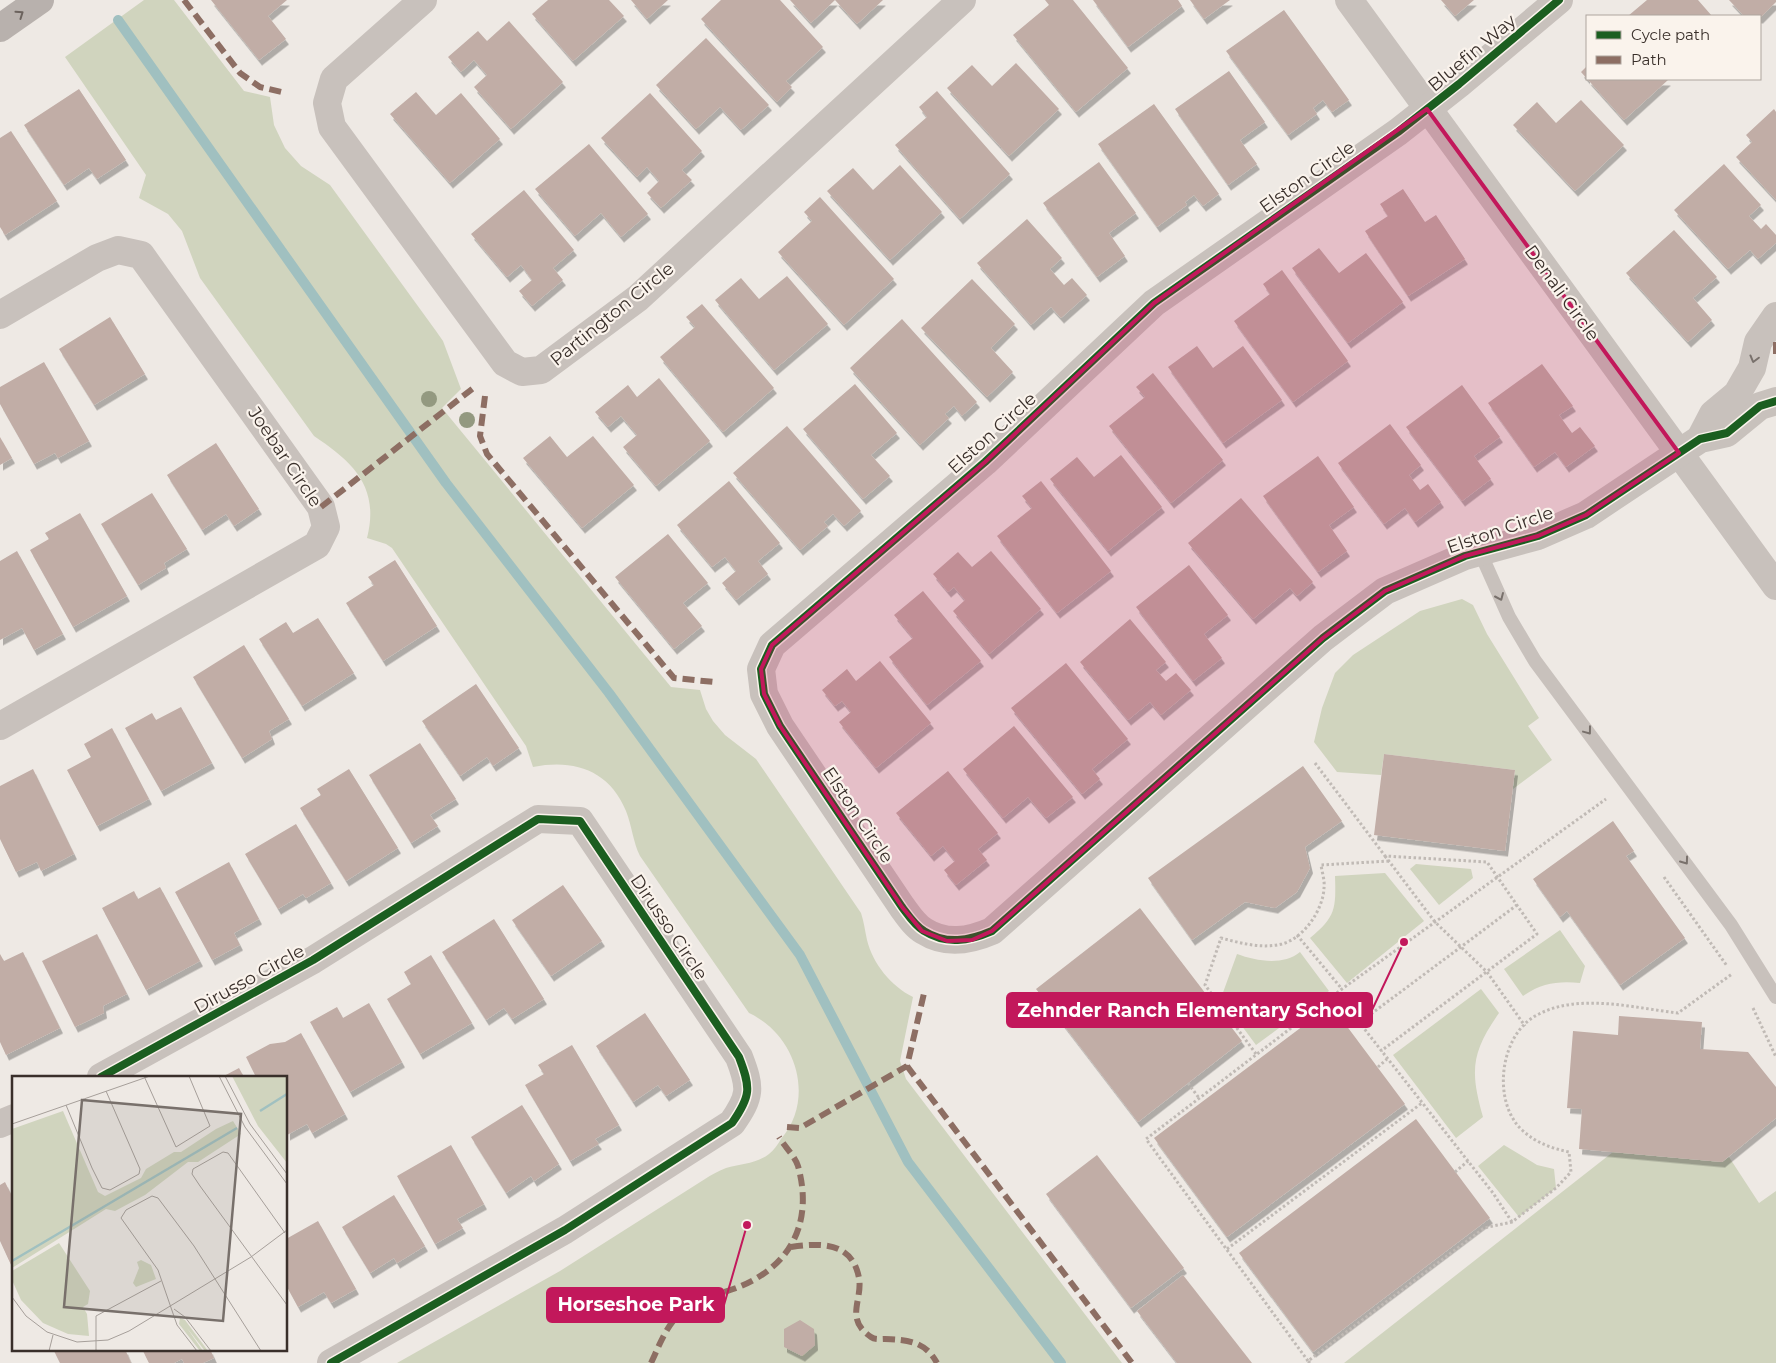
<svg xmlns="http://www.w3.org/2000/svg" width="1776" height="1363" font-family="Montserrat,sans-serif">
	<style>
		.green { fill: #d0d4be }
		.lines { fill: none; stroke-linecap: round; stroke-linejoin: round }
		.stream { stroke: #a0c0c0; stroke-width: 10 }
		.building { fill: #c1ada6; filter: url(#shadow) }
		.path { stroke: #c0bab5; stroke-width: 3; stroke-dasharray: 2.5 2.5; stroke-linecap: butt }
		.lane { stroke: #c8c1bc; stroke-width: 14 }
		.street { stroke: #c8c1bc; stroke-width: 28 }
		.secondary { stroke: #b8b1ad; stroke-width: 28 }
		.quiet { stroke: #8d6e63; stroke-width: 6; stroke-dasharray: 12 6; stroke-linecap: butt }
		.cycleway-casing { stroke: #faf3ec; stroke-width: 11 }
		.cycleway { stroke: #1b5e20; stroke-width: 8 }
		.tree { fill: #939980 }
		.oneway { stroke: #6c635e }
		.oneway2 { stroke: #79716c }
		.marked { fill: #c2185b; fill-opacity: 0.2; stroke: #c2185b; stroke-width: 4; stroke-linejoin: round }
		.labels { text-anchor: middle; stroke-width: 4.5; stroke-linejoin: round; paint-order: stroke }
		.street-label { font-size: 18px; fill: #392f2a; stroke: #faf3ec }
		.inset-river { fill: none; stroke: #a0c0c0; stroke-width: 2.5 }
		.inset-road { fill: none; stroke: #a69f9a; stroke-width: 1 }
		.view { fill: #78706b; fill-opacity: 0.15; stroke: #78706b; stroke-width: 2.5 }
		.inset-edge { fill: none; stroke: #392f2a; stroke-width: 2.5 }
		.leader { fill: none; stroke: #c2185b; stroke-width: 2 }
		.callout-dot { fill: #c2185b; stroke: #faf3ec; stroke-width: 2 }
		.callout { fill: #c2185b; stroke: #c2185b; stroke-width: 2 }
		.callout-label { font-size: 19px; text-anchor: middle; font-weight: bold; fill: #fff }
	</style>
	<defs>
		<filter id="shadow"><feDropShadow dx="3" dy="5.5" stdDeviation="0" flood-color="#0004"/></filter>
	</defs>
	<rect width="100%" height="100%" fill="#eee9e4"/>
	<g class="green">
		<path d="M144,0H174L244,91L270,97L274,125L285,148L301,166L330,185L436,331L443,341L461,389L442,408L671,687L700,690L706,709L713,721L725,735L756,759L861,913C864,922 865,931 867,940C873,964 891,986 913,997L900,1061L906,1079L1122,1363H397L560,1271L705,1179C711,1175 718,1171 726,1168C740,1164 756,1164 769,1154C774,1150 778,1144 781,1139C816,1098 796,1035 749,1013L640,856C633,842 632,826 626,811C609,770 574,759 533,767L526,746L392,548L386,544L367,538C380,487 353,462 314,436L200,278L182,231L168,214L139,198L146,175L65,57Z"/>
		<path d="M1462,599L1473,605L1487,634L1539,718L1528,726L1552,760L1513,789L1515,770L1384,754L1381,775L1337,772L1314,742L1322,708L1335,673L1353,655L1420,611Z"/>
		<path d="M1416,864L1471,869L1473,878L1439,905L1410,869Z"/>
		<path d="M1385,873L1424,921L1347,983L1310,938C1336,917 1336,908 1335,876Z"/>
		<path d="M1560,930L1585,966L1580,983C1558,981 1542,983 1523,996L1504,969Z"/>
		<path d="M1300,952L1329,991L1256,1045L1221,998L1237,954C1256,961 1283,966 1300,952Z"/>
		<path d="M1481,989L1499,1013C1471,1053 1470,1071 1483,1117L1456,1138L1393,1055Z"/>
		<path d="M1504,1145L1537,1165L1554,1169L1556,1188L1519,1217L1478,1166Z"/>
		<path d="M1613,1152L1722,1162L1729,1157L1759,1203L1776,1191V1363H1344Z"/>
	</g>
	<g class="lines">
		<path class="stream" d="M118,20L446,483L609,693L800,955L908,1162L1061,1363"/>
	</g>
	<g class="building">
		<path d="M211,0H287L268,16L286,39L259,60Z"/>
		<path d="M548,0H609L624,16L573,61L532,14Z"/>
		<path d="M631,0H668L647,19Z"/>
		<path d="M721,0H780L823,47L786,81L792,87L777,102L701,19Z"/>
		<path d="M790,0H883L857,24L835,0L811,23Z"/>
		<path d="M1045,0H1073L1128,68L1076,112L1013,35L1049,5Z"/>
		<path d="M1093,0H1178L1182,6L1128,47Z"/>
		<path d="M1190,0H1230L1204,19Z"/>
		<path d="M1441,0H1474L1455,16Z"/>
		<path d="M1647,0H1698L1712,16H1628Z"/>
		<path d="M1729,0H1776V2L1760,18L1744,16Z"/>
		<path d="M1284,10L1349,100L1332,112L1323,100L1313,108L1317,114L1288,135L1226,51Z"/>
		<path d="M509,21L563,82L511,129L474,87L487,75L474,60L461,72L448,57L478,31L487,41Z"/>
		<path d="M706,38L769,105L741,130L720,107L696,129L656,85Z"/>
		<path d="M1016,63L1059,109L1009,156L947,88L972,65L992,86Z"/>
		<path d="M1587,66V79L1668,80L1624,120L1581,72Z"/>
		<path d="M1229,71L1265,122L1240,140L1257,164L1228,185L1175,109Z"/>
		<path d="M79,89L126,160L97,179L89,168L64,185L24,125Z"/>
		<path d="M937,91L1010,174L960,219L895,145L927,117L919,107Z"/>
		<path d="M416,92L436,115L461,93L500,139L450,183L390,114Z"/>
		<path d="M650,93L702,151L682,170L692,180L661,208L647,193L659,181L647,167L637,177L601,138Z"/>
		<path d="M1581,100L1624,145L1575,191L1513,125L1537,102L1556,123Z"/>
		<path d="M1154,104L1219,194L1203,206L1194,195L1185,202L1187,205L1157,227L1098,144Z"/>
		<path d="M1774,109L1776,112V200L1736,157L1752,142L1746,135Z"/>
		<path d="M11,131L57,201L5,235L0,227V138Z"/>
		<path d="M589,144L648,214L621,237L601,213L575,236L535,189Z"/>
		<path d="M1099,162L1136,213L1109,233L1125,256L1097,277L1043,203Z"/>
		<path d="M1724,164L1761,205L1749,216L1761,229L1766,224L1776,235V243L1758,259L1750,250L1728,269L1674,210Z"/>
		<path d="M900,165L942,212L890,260L827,191L853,168L873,190Z"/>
		<path d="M1403,189L1425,222L1436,215L1465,259L1408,296L1365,231L1388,216L1380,204Z"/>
		<path d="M524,190L574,250L553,268L563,280L532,306L519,291L532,280L521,265L507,277L471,234Z"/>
		<path d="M820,197L894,279L844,325L778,252L812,221L804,212Z"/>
		<path d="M1027,219L1062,258L1050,269L1064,285L1072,278L1087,295L1061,318L1051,307L1031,325L977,263Z"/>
		<path d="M1674,230L1717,277L1693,298L1712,320L1688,342L1626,273Z"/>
		<path d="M1319,248L1339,273L1366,253L1403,302L1348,343L1292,268Z"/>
		<path d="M1282,270L1348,361L1293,402L1234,321L1270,294L1263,284Z"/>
		<path d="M787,276L828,324L774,370L715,300L741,278L759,299Z"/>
		<path d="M972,279L1015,324L991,348L1013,372L987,397L921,328Z"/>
		<path d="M702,304L774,388L723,432L660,357L695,327L686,317Z"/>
		<path d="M110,317L145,374L94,405L59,349Z"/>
		<path d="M902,319L977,402L962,416L954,406L945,414L949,418L920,445L850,368Z"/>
		<path d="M1197,346L1213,368L1243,346L1282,400L1223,443L1168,367Z"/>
		<path d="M44,362L89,441L58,458L55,453L34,464L0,404V387Z"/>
		<path d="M1542,364L1573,406L1559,415L1572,433L1580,427L1595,446L1566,467L1555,452L1534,467L1488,403Z"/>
		<path d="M1153,373L1223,460L1171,503L1109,426L1145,397L1136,387Z"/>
		<path d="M659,378L710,441L656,486L623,447L637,435L621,416L608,427L595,412L628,385L637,397Z"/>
		<path d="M855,384L897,433L871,455L890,476L863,499L803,429Z"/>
		<path d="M1462,385L1500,437L1474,456L1491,479L1462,501L1406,427Z"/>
		<path d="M1390,424L1421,465L1409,475L1420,490L1428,484L1441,502L1415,522L1405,508L1384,524L1338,463Z"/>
		<path d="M787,426L861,511L844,526L833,514L824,522L828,526L800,550L733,473Z"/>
		<path d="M550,436L567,457L593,436L634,485L582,528L523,458Z"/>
		<path d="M0,437L12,458L0,465Z"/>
		<path d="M216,443L259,509L234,526L226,514L202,530L167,475Z"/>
		<path d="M1121,455L1162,507L1108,551L1050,479L1077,457L1094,477Z"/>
		<path d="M1318,456L1354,507L1329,525L1347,551L1318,572L1263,496Z"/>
		<path d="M729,481L780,543L758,561L768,574L736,600L722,583L736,571L725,557L712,567L677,525Z"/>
		<path d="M1041,481L1111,571L1057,613L997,536L1032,508L1022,496Z"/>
		<path d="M152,493L187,549L164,563L166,568L138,585L101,524Z"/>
		<path d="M1241,498L1313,582L1297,596L1290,588L1253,619L1188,543Z"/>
		<path d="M80,513L127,596L73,627L30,550L49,539L45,533Z"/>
		<path d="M668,534L708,583L683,603L702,626L674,649L615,577Z"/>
		<path d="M17,551L63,634L34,650L22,628L0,640V561Z"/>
		<path d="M991,551L1041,609L989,654L953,611L965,600L954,587L948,592L933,574L958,552L972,567Z"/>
		<path d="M395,560L437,626L383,661L346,603L374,585L368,577Z"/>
		<path d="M1189,565L1228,615L1204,634L1222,658L1193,681L1136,607Z"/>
		<path d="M923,591L981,661L927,705L889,657L913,638L894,615Z"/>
		<path d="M318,618L354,673L302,706L259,639L286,622L293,633Z"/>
		<path d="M1130,619L1166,662L1156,670L1166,681L1176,673L1191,690L1161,715L1150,702L1128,720L1080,662Z"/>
		<path d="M244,645L289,719L269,731L272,739L242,758L193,677Z"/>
		<path d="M880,661L931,723L876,768L839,722L851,712L842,701L835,706L822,690L847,669L856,681Z"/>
		<path d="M1066,663L1128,739L1092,769L1100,779L1082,794L1011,708Z"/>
		<path d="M476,684L519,748L493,766L487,757L460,776L422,721Z"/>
		<path d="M181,707L212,763L161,791L125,728L152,713L156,720Z"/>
		<path d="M1014,726L1073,797L1046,818L1028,797L1003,818L963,769Z"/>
		<path d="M112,728L149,799L97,826L67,770L91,757L84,744Z"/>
		<path d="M420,743L456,799L430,815L438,826L411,843L369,775Z"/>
		<path d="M1384,754L1515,770L1505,851L1374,835Z"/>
		<path d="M1303,766L1342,821L1305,847L1310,868L1297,892L1275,908L1245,902L1192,940L1148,878Z"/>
		<path d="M33,769L74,854L41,871L37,862L16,872L0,839V786Z"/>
		<path d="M349,769L398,848L346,881L300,808L321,795L317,789Z"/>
		<path d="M948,771L998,833L978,849L987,860L956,885L944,870L955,861L943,846L931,856L896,813Z"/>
		<path d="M1613,821L1634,851L1626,856L1685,938L1620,985L1567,911L1560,917L1533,879Z"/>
		<path d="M296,824L331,883L306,898L303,894L278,909L245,854Z"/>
		<path d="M229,862L259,919L234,933L240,945L212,960L175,892Z"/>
		<path d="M563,885L602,941L551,976L512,920Z"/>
		<path d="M160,887L200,961L146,990L102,908L134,891L138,899Z"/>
		<path d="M1140,908L1242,1041L1138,1122L1036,989Z"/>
		<path d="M494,919L544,999L512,1019L504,1008L486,1020L442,952Z"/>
		<path d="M97,934L127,994L103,1006L104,1013L75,1027L42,961Z"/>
		<path d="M23,952L60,1028L6,1055L0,1042V954L4,961Z"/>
		<path d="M431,955L472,1023L420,1054L387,999L411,984L404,972Z"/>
		<path d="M369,1003L402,1062L350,1092L310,1022L337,1007L343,1018Z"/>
		<path d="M1331,1005L1405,1104L1227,1237L1154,1138Z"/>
		<path d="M645,1013L690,1080L666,1096L658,1085L633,1102L596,1046Z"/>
		<path d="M1619,1016L1702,1022L1700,1049L1748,1052L1776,1087V1118L1722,1162L1579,1149L1582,1109L1567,1108L1573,1031L1618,1035Z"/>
		<path d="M301,1033L345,1114L312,1133L307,1124L287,1135L286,1077H256L246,1057L270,1044L285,1042Z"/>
		<path d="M572,1045L619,1125L595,1139L599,1144L570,1161L525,1085L544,1074L538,1065Z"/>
		<path d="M239,1068L244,1077H222Z"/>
		<path d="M522,1105L559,1164L534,1181L531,1176L506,1193L471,1137Z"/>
		<path d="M1416,1119L1490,1218L1313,1352L1239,1253Z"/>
		<path d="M451,1145L484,1204L457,1219L463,1228L435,1244L397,1176Z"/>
		<path d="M1097,1155L1184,1268L1131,1308L1046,1194Z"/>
		<path d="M5,1182L11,1194L14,1193L12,1267L0,1241V1185Z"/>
		<path d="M394,1195L425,1246L397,1263L394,1258L370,1273L342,1227Z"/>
		<path d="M318,1221L356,1289L331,1303L324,1292L298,1307L286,1285V1239Z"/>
		<path d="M1183,1275L1252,1363H1177L1137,1311Z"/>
		<path d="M800,1320L814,1329L815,1345L802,1356L784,1347V1329Z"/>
		<path d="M53,1349H125L131,1363H60Z"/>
		<path d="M142,1349H210L214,1358L203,1363H184L182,1359L174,1363H149Z"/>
	</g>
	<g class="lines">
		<g class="path">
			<path d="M1315,763L1385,856L1487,862L1537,934L1381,1051"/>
			<path d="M1385,856L1435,922L1487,972L1525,1026"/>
			<path d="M1664,877L1727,966"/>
			<path d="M1297,935L1342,989"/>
			<path d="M1337,994L1493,1193L1512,1222"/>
			<path d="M1753,1008L1776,1057"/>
			<path d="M1359,1023L1517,905"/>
			<path d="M1256,1054L1205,985L1221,938C1240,943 1262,949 1282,944C1304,938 1323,910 1324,888C1325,881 1322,872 1321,865L1389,861"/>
			<path d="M1378,1067L1387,1059"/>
			<path d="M1188,1083L1199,1098"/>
			<path d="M1455,1172L1468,1161"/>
			<path d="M1227,1249L1422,1103"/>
			<path d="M1308,1361L1146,1139L1342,989L1606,799"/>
			<path d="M1310,1363L1308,1361L1484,1228L1512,1222L1556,1188L1571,1172L1569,1152C1551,1148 1536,1143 1522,1130C1491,1101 1500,1032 1539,1014C1580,993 1634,1008 1678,1013L1732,974"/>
		</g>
		<path class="lane" d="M1480,552L1509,617L1535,661L1731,925L1776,997"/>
		<g class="street">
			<path d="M423,0L334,79L327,103L332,127L505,363L522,372L541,370L638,298L962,0"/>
			<path d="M1349,0L1776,586"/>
			<path d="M1559,0L1459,84L1398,132L1154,303L985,462L772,645L761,669L764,694L780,726L902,907C908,915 915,926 924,931C946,945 969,941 992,931L1323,638L1385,591L1465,556L1538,536L1586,515L1700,439L1727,433L1760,406L1776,401"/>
			<path d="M0,315L97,258L118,250L141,255L321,507L326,527L317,545L0,726"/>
			<path d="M1700,439L1713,414L1737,394L1752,368L1758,342L1776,316"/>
			<path d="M101,1077L313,960L538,819L580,821L739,1057C751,1088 751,1096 732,1123L565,1230L331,1363"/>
			<path d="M0,1124L14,1118"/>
		</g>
		<path class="secondary" d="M0,28L40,0"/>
		<g class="quiet">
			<path d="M184,0L240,73L260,87L286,93"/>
			<path d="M1776,342V360"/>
			<path d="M485,396L480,436L487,454L674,678L714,682"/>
			<path d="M321,507L476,386"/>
			<path d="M907,1066L1132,1363"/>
			<path d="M787,1127L800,1128L907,1066L925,989"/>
			<path d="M791,1247C820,1243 852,1241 859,1278C863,1300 844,1319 871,1337C875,1340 880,1339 885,1339C908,1340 925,1341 937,1363"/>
			<path d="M651,1363C660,1344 667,1323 685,1309C701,1296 723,1294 741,1286C793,1264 813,1220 798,1166C795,1156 784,1146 779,1137"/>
		</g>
		<g class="cycleway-casing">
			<g id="cycleway">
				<path d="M1559,0L1459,84L1398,132L1154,303L985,462L772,645L761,669L764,694L780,726L902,907C908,915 915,926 924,931C946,945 969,941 992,931L1323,638L1385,591L1465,556L1538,536L1586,515L1700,439L1727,433L1760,406L1776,401"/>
				<path d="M101,1077L313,960L538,819L580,821L739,1057C751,1088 751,1096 732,1123L565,1230L331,1363"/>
			</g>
		</g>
		<use href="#cycleway" class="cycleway"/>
	</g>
	<g class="tree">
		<circle cx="429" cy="399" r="8"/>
		<circle cx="467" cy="420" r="8"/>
	</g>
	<defs><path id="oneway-chevron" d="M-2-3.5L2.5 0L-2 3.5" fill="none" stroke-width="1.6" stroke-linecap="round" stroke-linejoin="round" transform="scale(1.25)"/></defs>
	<use class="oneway" href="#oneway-chevron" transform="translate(20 14) rotate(-35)"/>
	<g class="oneway2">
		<use href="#oneway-chevron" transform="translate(1754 359) rotate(105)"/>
		<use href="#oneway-chevron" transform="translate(1500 597) rotate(66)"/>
		<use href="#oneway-chevron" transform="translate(1588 731) rotate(53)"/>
		<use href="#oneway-chevron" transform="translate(1685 861) rotate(54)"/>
	</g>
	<path class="marked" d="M1427,109L1679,453L1586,515L1538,536L1465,556L1385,591L1323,638L992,931L972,940L947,941L922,931L902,907L780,726L764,694L761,669L772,645L985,462L1154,303Z"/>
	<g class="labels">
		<g class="street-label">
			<text transform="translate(1472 53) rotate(-40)" y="6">Bluefin Way</text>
			<text transform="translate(1307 177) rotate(-35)" y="6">Elston Circle</text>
			<text transform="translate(1562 293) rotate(54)" y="6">Denali Circle</text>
			<text transform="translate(612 314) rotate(-39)" y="6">Partington Circle</text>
			<text transform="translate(992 433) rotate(-42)" y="6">Elston Circle</text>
			<text transform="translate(285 457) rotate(56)" y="6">Joebar Circle</text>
			<text transform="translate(1500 530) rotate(-19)" y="6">Elston Circle</text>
			<text transform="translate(858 815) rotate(56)" y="6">Elston Circle</text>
			<text transform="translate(669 927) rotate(56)" y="6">Dirusso Circle</text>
			<text transform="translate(249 979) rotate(-29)" y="6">Dirusso Circle</text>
		</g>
	</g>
	<g transform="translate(12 1076)">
		<rect width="275" height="275" fill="#eee9e4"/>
		<path d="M220,0H275V87L246,50ZM51,35L86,116L93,120L129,102L134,93L162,76H169L204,53L221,45L229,58L186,86H176L133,119L103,135L94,133L0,192V53ZM47,167L78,215L76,228L71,231L75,238L77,260L56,258L31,247L9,224L0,204V195ZM129,184L139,189L144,203L124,211L121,207L127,192L125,186ZM168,242L173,244L196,275H193L175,252L191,275H188L167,248Z" fill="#d0d4be"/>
		<path class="inset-river" d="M248,35L275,18M0,185L225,52"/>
		<path class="inset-road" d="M132,0L164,71L198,50L177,0M207,0L233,51L275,108M213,0L238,48L275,98M54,29L80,92L90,112L98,114L127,98L128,93L94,15M0,48L138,0M273,157L216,77L211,76L181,93L180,98L188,110L275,229M0,221L14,240L35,256L65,266L96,264L117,255L239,181L275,154M162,233L173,241L199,275M37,275L41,259M84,275V240L149,205M185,275L165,249L146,194L109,142L114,134L140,120L146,122L182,170L249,275"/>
		<path class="view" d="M70,24L229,38L211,245L52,231Z"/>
		<rect width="275" height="275" class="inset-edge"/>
	</g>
	<path class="leader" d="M1404 942L1372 1010M747 1225L724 1305"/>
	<g class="callout-dot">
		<circle cx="1404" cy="942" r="5"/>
		<circle cx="747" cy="1225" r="5"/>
	</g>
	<g class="callout">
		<rect x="1007" y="993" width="365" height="34" rx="5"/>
		<rect x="547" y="1288" width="177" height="34" rx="5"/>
	</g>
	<g class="callout-label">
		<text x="1190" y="1017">Zehnder Ranch Elementary School</text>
		<text x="636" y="1311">Horseshoe Park</text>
	</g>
	<rect x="1586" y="15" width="175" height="65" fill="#faf3ec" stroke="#ada59e"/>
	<rect x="1596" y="31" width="25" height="8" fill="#1b5e20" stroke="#ada59e"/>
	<text x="1631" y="40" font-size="15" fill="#392f2a">Cycle path</text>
	<rect x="1596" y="56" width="25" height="8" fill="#8d6e63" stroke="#ada59e"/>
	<text x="1631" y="65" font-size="15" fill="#392f2a">Path</text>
</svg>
